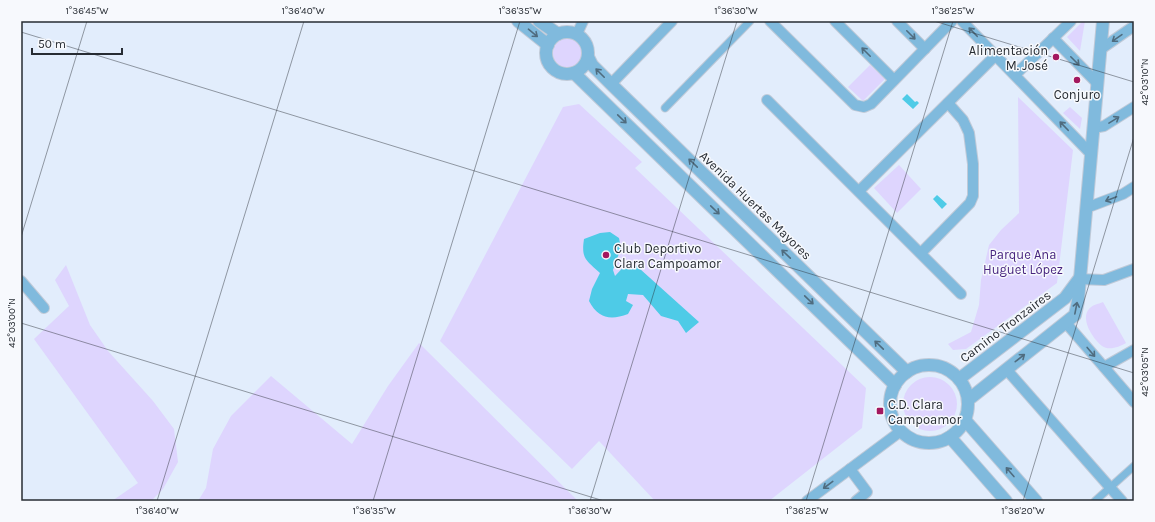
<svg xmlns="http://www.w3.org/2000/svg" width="1155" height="522" font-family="Karla,sans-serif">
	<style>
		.green { fill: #ded5fe }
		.water { fill: #4ecbe7 }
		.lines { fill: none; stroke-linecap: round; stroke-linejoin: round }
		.pedestrian-casing { stroke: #c0cad8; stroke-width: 9 }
		.minor-casing { stroke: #c0cad8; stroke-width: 12 }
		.tertiary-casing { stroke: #c0cad8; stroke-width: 14 }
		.pedestrian { stroke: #80badd; stroke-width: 7 }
		.minor { stroke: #80badd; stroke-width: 10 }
		.tertiary { stroke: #80badd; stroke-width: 12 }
		.oneway { stroke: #4f6c7f }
		.ticks { fill: none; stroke: #272c33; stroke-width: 1; stroke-opacity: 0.45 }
		.poi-dot { fill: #a3185f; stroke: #f7f9fd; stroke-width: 1.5 }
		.labels { text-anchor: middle; stroke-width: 3; stroke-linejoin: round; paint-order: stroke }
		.poi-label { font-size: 13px; fill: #272c33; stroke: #f7f9fd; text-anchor: start }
		.street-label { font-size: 13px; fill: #272c33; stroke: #f7f9fd }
		.park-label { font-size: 13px; fill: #47247f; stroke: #f7f9fd }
		.neatline { fill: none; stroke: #272c33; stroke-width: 1.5 }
		.ticks-label { font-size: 10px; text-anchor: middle; fill: #272c33 }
	</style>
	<rect width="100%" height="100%" fill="#e2edfc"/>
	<g class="green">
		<path d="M1083,21H1085L1080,51L1067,37Z"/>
		<circle cx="568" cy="53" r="15"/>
		<path d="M870,65L885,79L863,101L848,87Z"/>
		<path d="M1018,97L1073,150L1057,283L966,349L953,350L948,344L971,332L979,305L981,280L989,245L1001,230L1019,213Z"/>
		<path d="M579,104L642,162L635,168L866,388L862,428L769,501H655L599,441L572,469L440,341L563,107Z"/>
		<path d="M1070,107L1082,118L1080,129L1063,113Z"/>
		<path d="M899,165L921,189L897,213L874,188Z"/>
		<path d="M66,265L90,325L108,351L153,401L174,429L178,462L163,489L151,501H112L138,483L34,339L69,306L55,280Z"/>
		<path d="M1103,302L1126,343C1119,347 1109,351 1102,346C1093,339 1080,319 1089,309C1092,305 1098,304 1103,302Z"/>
		<path d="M419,343L578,501H198L206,488L213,449L231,416L271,376L352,444L388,386Z"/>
		<circle cx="930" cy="404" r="27"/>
	</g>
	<g class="water">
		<path d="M907,94L915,102L917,101L919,103L913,109L902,99Z"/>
		<path d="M937,195L947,204L942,209L933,199Z"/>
		<path d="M610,232L619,238L621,248L613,270L615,276L630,260L699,322L686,333L678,321L661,316L643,295L628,294L626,301L633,305L628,314C610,321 598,318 589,301L592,289L600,273C586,260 581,259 584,239L600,233Z"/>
	</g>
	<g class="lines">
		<g class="pedestrian-casing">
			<g id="pedestrian">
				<path d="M665,108L750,21"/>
				<path d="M1095,501L1134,466"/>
			</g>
		</g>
		<g class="minor-casing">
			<g id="minor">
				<path d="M770,21L855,105L864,107L871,104L952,21"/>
				<path d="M835,21L894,80"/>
				<path d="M897,21L925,49"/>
				<path d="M962,21L1091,154"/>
				<path d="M577,34L583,21"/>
				<path d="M1053,38L1097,83"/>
				<path d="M1101,49L1134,26"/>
				<path d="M1015,75L1071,21"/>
				<path d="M611,84L672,21"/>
				<path d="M767,100L961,294"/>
				<path d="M1093,128L1104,126L1134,107"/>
				<path d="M859,191L996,55"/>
				<path d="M1086,208L1123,194L1134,187"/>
				<path d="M921,253L970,203L973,196V164L969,133L963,120L948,103"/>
				<path d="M1079,279L1104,280L1134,269"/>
				<path d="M21,281L44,308"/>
				<path d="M1066,323L1134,402"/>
				<path d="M1104,367L1134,350"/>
				<path d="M1006,369L1122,501"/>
				<path d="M850,469L867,492L856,501"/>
				<path d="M807,501L901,431"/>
			</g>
		</g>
		<g class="tertiary-casing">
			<g id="tertiary">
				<path d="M518,21L548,45"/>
				<path d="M539,21L558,34"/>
				<circle cx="567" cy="53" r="21"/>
				<path d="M588,57L592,65L611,84L907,372"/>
				<path d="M574,73L895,385"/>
				<circle cx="929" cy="404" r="39"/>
				<path d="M959,379L1065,298L1079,279"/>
				<path d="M968,400L1075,315L1078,301L1103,21"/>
				<path d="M965,420L1036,501"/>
				<path d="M950,437L1006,501"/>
			</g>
		</g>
		<use href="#pedestrian" class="pedestrian"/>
		<use href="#minor" class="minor"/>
		<use href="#tertiary" class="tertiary"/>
	</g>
	<defs><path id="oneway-shaft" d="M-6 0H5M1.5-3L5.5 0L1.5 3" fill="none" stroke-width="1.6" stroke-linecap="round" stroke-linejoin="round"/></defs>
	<g class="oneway">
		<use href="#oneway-shaft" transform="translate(973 32) rotate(-134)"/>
		<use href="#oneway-shaft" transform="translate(533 33) rotate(40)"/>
		<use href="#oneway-shaft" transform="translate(911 35) rotate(45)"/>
		<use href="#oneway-shaft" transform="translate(1117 38) rotate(145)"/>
		<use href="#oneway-shaft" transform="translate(866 52) rotate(-135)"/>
		<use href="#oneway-shaft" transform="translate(1075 61) rotate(45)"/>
		<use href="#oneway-shaft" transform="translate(600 73) rotate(-135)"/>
		<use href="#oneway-shaft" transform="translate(622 119) rotate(44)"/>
		<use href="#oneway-shaft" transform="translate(1114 120) rotate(-32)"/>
		<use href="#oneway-shaft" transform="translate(1064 126) rotate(-134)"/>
		<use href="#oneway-shaft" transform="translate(693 163) rotate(-136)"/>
		<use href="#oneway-shaft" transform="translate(1111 199) rotate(159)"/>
		<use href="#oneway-shaft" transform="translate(715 210) rotate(44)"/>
		<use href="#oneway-shaft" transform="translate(786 254) rotate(-136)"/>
		<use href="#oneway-shaft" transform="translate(809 300) rotate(44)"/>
		<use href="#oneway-shaft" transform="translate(1076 308) rotate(-79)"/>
		<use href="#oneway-shaft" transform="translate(879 345) rotate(-136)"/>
		<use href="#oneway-shaft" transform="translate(1091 352) rotate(50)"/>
		<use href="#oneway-shaft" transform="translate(1020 358) rotate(-38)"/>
		<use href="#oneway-shaft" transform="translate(1010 472) rotate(-131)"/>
		<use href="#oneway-shaft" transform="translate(828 485) rotate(143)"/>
	</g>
	<path class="ticks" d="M934,21L1134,82M21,32L1134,373M21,237L87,21M21,323L604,501M157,501L304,21M373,501L520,21M590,501L737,21M806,501L953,21M1023,501L1134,137"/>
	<g class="poi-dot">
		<circle cx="1056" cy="57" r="4"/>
		<circle cx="1077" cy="80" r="4"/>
		<circle cx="606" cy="255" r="4"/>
		<rect x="876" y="407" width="8" height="8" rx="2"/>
	</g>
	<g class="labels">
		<g class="poi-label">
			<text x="1048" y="55" text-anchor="end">Alimentación<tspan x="1048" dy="15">M. José</tspan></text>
			<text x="1077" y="99" text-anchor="middle">Conjuro</text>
			<text x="614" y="253">Club Deportivo<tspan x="614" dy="15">Clara Campoamor</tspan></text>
			<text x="888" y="409">C.D. Clara<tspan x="888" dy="15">Campoamor</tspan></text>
		</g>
		<g class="street-label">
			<text transform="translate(756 205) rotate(44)" y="5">Avenida Huertas Mayores</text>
			<text transform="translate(1005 326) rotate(-37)" y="5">Camino Tronzaires</text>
		</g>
		<g class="park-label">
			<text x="1023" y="259">Parque Ana<tspan x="1023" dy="15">Huguet López</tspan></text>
		</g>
	</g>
	<rect width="1155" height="522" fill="none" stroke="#f7f9fd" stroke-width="44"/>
	<path d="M32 48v6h90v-6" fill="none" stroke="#272c33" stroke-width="2"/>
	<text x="38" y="48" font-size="12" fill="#272c33" stroke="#f7f9fd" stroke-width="3" paint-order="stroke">50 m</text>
	<rect x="22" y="22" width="1111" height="478" class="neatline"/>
	<g class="ticks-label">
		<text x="87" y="14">1°36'45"W</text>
		<text x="303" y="14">1°36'40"W</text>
		<text x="520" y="14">1°36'35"W</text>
		<text x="736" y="14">1°36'30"W</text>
		<text x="953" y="14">1°36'25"W</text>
		<text transform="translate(1144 82) rotate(-90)" y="4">42°03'10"N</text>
		<text transform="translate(11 323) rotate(-90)" y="4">42°03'00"N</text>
		<text transform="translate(1144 372) rotate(-90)" y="4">42°03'05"N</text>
		<text x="157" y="514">1°36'40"W</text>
		<text x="374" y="514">1°36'35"W</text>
		<text x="590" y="514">1°36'30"W</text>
		<text x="807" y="514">1°36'25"W</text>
		<text x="1023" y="514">1°36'20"W</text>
	</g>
</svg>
